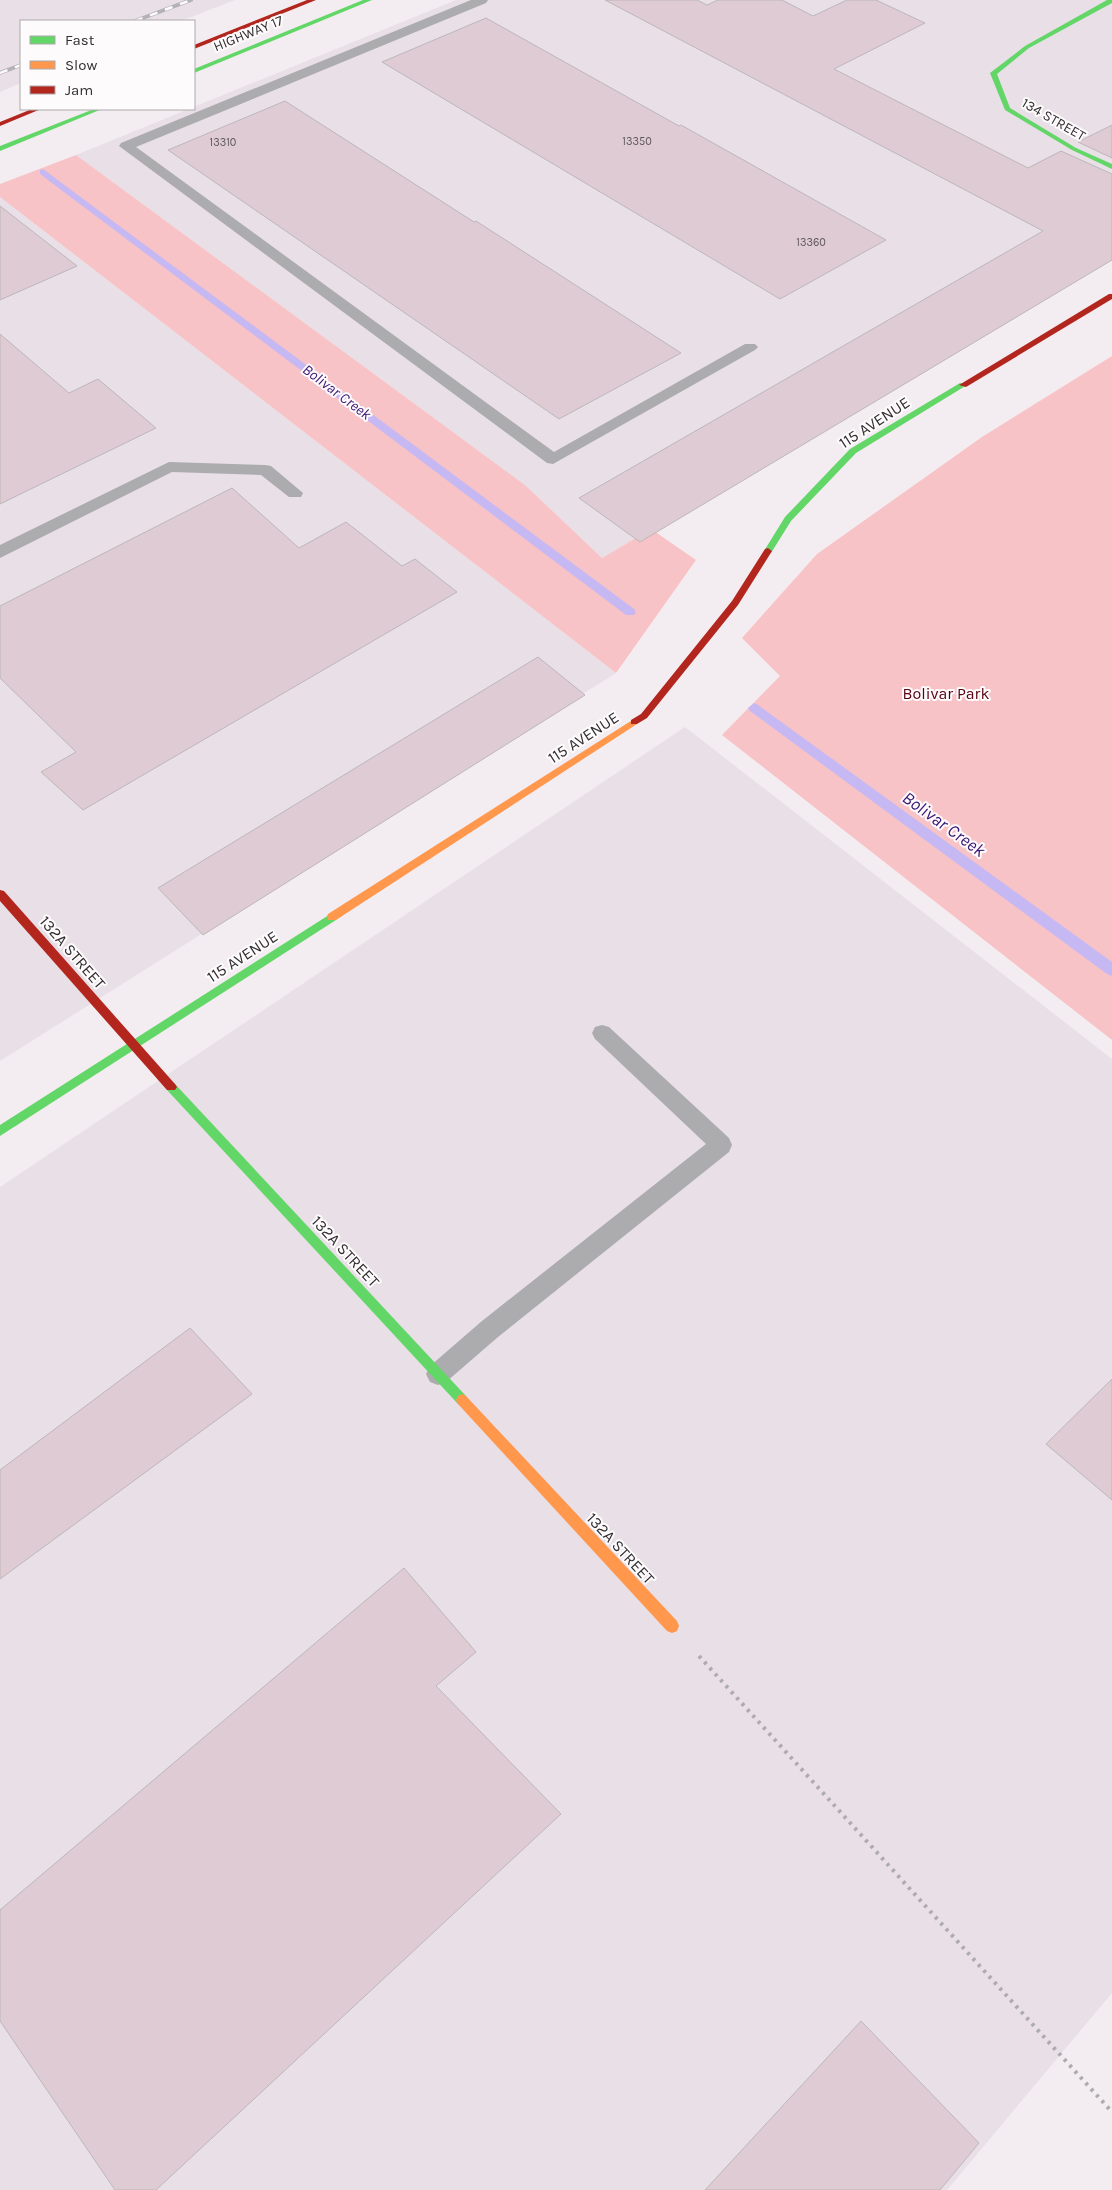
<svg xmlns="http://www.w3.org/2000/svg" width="1112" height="2190" font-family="Karla,sans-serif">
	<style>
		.built { fill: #e9dfe6 }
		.green { fill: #f8c3c6 }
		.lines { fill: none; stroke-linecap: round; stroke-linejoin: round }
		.stream { fill: #c6b8f3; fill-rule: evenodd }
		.building { fill: #dfcbd3; stroke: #bcb7b9 }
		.path { stroke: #adacad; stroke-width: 4; stroke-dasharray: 3 5; stroke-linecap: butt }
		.lane { fill: #acabad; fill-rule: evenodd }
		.fast { fill: #63d668; fill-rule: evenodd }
		.slow { fill: #ff974d; fill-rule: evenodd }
		.jam { fill: #b3261e; fill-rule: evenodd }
		.rail-casing { stroke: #b5b2b5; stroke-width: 4 }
		.rail { stroke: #fefbfd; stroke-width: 2.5; stroke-dasharray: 8; stroke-linecap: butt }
		.labels { text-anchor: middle; stroke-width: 4; stroke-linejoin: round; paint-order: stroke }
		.far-number-label { font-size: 11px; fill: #5c5559 }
		.far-street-label { font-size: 14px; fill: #312e30; stroke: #fefbfd }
		.far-water-label { font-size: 15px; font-style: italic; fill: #3a1774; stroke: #fefbfd }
		.street-label { font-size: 16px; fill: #312e30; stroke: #fefbfd }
		.park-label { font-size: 16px; fill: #570013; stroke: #fefbfd }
		.water-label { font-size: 18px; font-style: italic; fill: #3a1774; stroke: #fefbfd }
	</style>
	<rect width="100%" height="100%" fill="#f3edf1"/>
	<g class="built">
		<path d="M0,0H235L181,21H21V83L0,92Z"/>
		<path d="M456,0H1112V257L602,558L525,485L76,155Z"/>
		<path d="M0,197L616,673L0,1061Z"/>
		<path d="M685,727L1112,1059V1993L947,2190H0V1187Z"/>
	</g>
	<g class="green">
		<path d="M76,155L525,485L602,558L651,529L696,560L616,673L0,197V184Z"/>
		<path d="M1112,356V1040L722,735L780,676L742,638L817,554L982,437Z"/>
	</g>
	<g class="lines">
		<g class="stream">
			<path d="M43,169L634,609L636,612L634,615H626L40,174V170Z"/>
			<path d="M754,703L758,705L1112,962V976L1107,974L750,711L748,708Z"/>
		</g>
	</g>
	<g class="building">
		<path d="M605,0H697L707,5L718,0H782L813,16L847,0H876L925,23L834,69L1028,168L1061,151L1112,174V260L640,542L579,498L1043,231Z"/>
		<path d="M486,18L679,126L681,125L886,240L780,299L382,62Z"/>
		<path d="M285,101L474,222L476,221L681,353L559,419L168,150Z"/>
		<path d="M1112,125V158L1078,142Z"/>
		<path d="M0,206L77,266L0,300Z"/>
		<path d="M0,334L69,393L98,379L156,428L0,504Z"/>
		<path d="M232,488L299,548L346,522L402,566L415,559L457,592L83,810L41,772L76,752L0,678V606Z"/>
		<path d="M538,657L585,695L203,935L158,888Z"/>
		<path d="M190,1328L252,1394L0,1579V1470Z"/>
		<path d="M1112,1379V1500L1046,1444Z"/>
		<path d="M404,1568L476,1652L436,1686L561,1814L156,2190H115L0,2021V1910Z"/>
		<path d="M861,2021L979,2143L940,2190H705Z"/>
	</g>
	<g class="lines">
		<path class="path" d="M699,1656L1112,2112"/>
		<g class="lane">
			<path d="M471,0H488L486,3L136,147L554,452L745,344H755L758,347L755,350L553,464L547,463L119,146L121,143Z"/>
			<path d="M169,462L265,465L271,466L303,493L301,497H289L261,475L172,472L0,558V545Z"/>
			<path d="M602,1025L609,1027L729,1138L732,1145L729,1152L498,1337L446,1382L438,1385L430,1382L426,1374L430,1366L482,1321L706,1144L595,1039L592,1033L595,1027Z"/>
		</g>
		<g class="fast">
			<path d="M363,0H372L194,73V69Z"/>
			<path d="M1107,0H1112V3L1029,48L997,74L1010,108L1076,148L1112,164V169L1072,150L1005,110L990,73L1025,46Z"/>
			<path d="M94,109H102L0,151V146Z"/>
			<path d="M960,383L967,385L856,453L791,521L771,553H765L764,551L785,517L850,449Z"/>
			<path d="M332,913L336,914L337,917L336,920L0,1136V1125Z"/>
			<path d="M171,1082L175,1084L466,1396L468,1400L466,1404L462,1406L458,1404L167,1090L165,1087L167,1084Z"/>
		</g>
		<g class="slow">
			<path d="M634,719L637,720V724L336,920H328L327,917L328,914Z"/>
			<path d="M462,1394L466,1396L677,1621L679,1626L677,1631L672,1633L667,1631L458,1404L456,1400L458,1396Z"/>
		</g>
		<g class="jam">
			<path d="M307,0H316L194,49V45Z"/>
			<path d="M32,109H41L0,126V122Z"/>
			<path d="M1109,294H1112V299L966,387L959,385Z"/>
			<path d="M768,548L772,551L738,605L647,718L637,724H631V720L641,714L732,601L765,549Z"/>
			<path d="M0,890L4,891L175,1084L177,1087L175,1090H167L0,901Z"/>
		</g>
		<g class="rail-casing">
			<g id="rail">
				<path d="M135,21L191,0"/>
				<path d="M0,73L21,65"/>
			</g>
		</g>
		<use href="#rail" class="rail"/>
	</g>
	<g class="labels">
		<g class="far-number-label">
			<text x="637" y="145">13350</text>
			<text x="223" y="146">13310</text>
			<text x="811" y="246">13360</text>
		</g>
		<g class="far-street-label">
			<text transform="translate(248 33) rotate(-22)" y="5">HIGHWAY 17</text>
			<text transform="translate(1054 119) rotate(30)" y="5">134 STREET</text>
		</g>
		<g class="far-water-label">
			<text transform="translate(337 392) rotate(37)" y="5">Bolivar Creek</text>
		</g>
		<g class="street-label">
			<text transform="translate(874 422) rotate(-33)" y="6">115 AVENUE</text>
			<text transform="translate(583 737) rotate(-33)" y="6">115 AVENUE</text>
			<text transform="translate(73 952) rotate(49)" y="6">132A STREET</text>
			<text transform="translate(242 956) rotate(-33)" y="6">115 AVENUE</text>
			<text transform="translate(346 1251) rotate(47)" y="6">132A STREET</text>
			<text transform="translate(621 1548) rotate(47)" y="6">132A STREET</text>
		</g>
		<g class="park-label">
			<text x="946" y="699">Bolivar Park</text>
		</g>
		<g class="water-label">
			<text transform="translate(944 824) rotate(36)" y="6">Bolivar Creek</text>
		</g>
	</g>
	<rect x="20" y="20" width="175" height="90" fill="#fefbfd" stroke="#aca9ab"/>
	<rect x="30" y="36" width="25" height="8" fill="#63d668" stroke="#aca9ab"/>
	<text x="65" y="45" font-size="15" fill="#312e30">Fast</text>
	<rect x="30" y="61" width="25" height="8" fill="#ff974d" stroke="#aca9ab"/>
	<text x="65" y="70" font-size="15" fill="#312e30">Slow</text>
	<rect x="30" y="86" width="25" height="8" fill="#b3261e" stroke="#aca9ab"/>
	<text x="65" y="95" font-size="15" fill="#312e30">Jam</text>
</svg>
